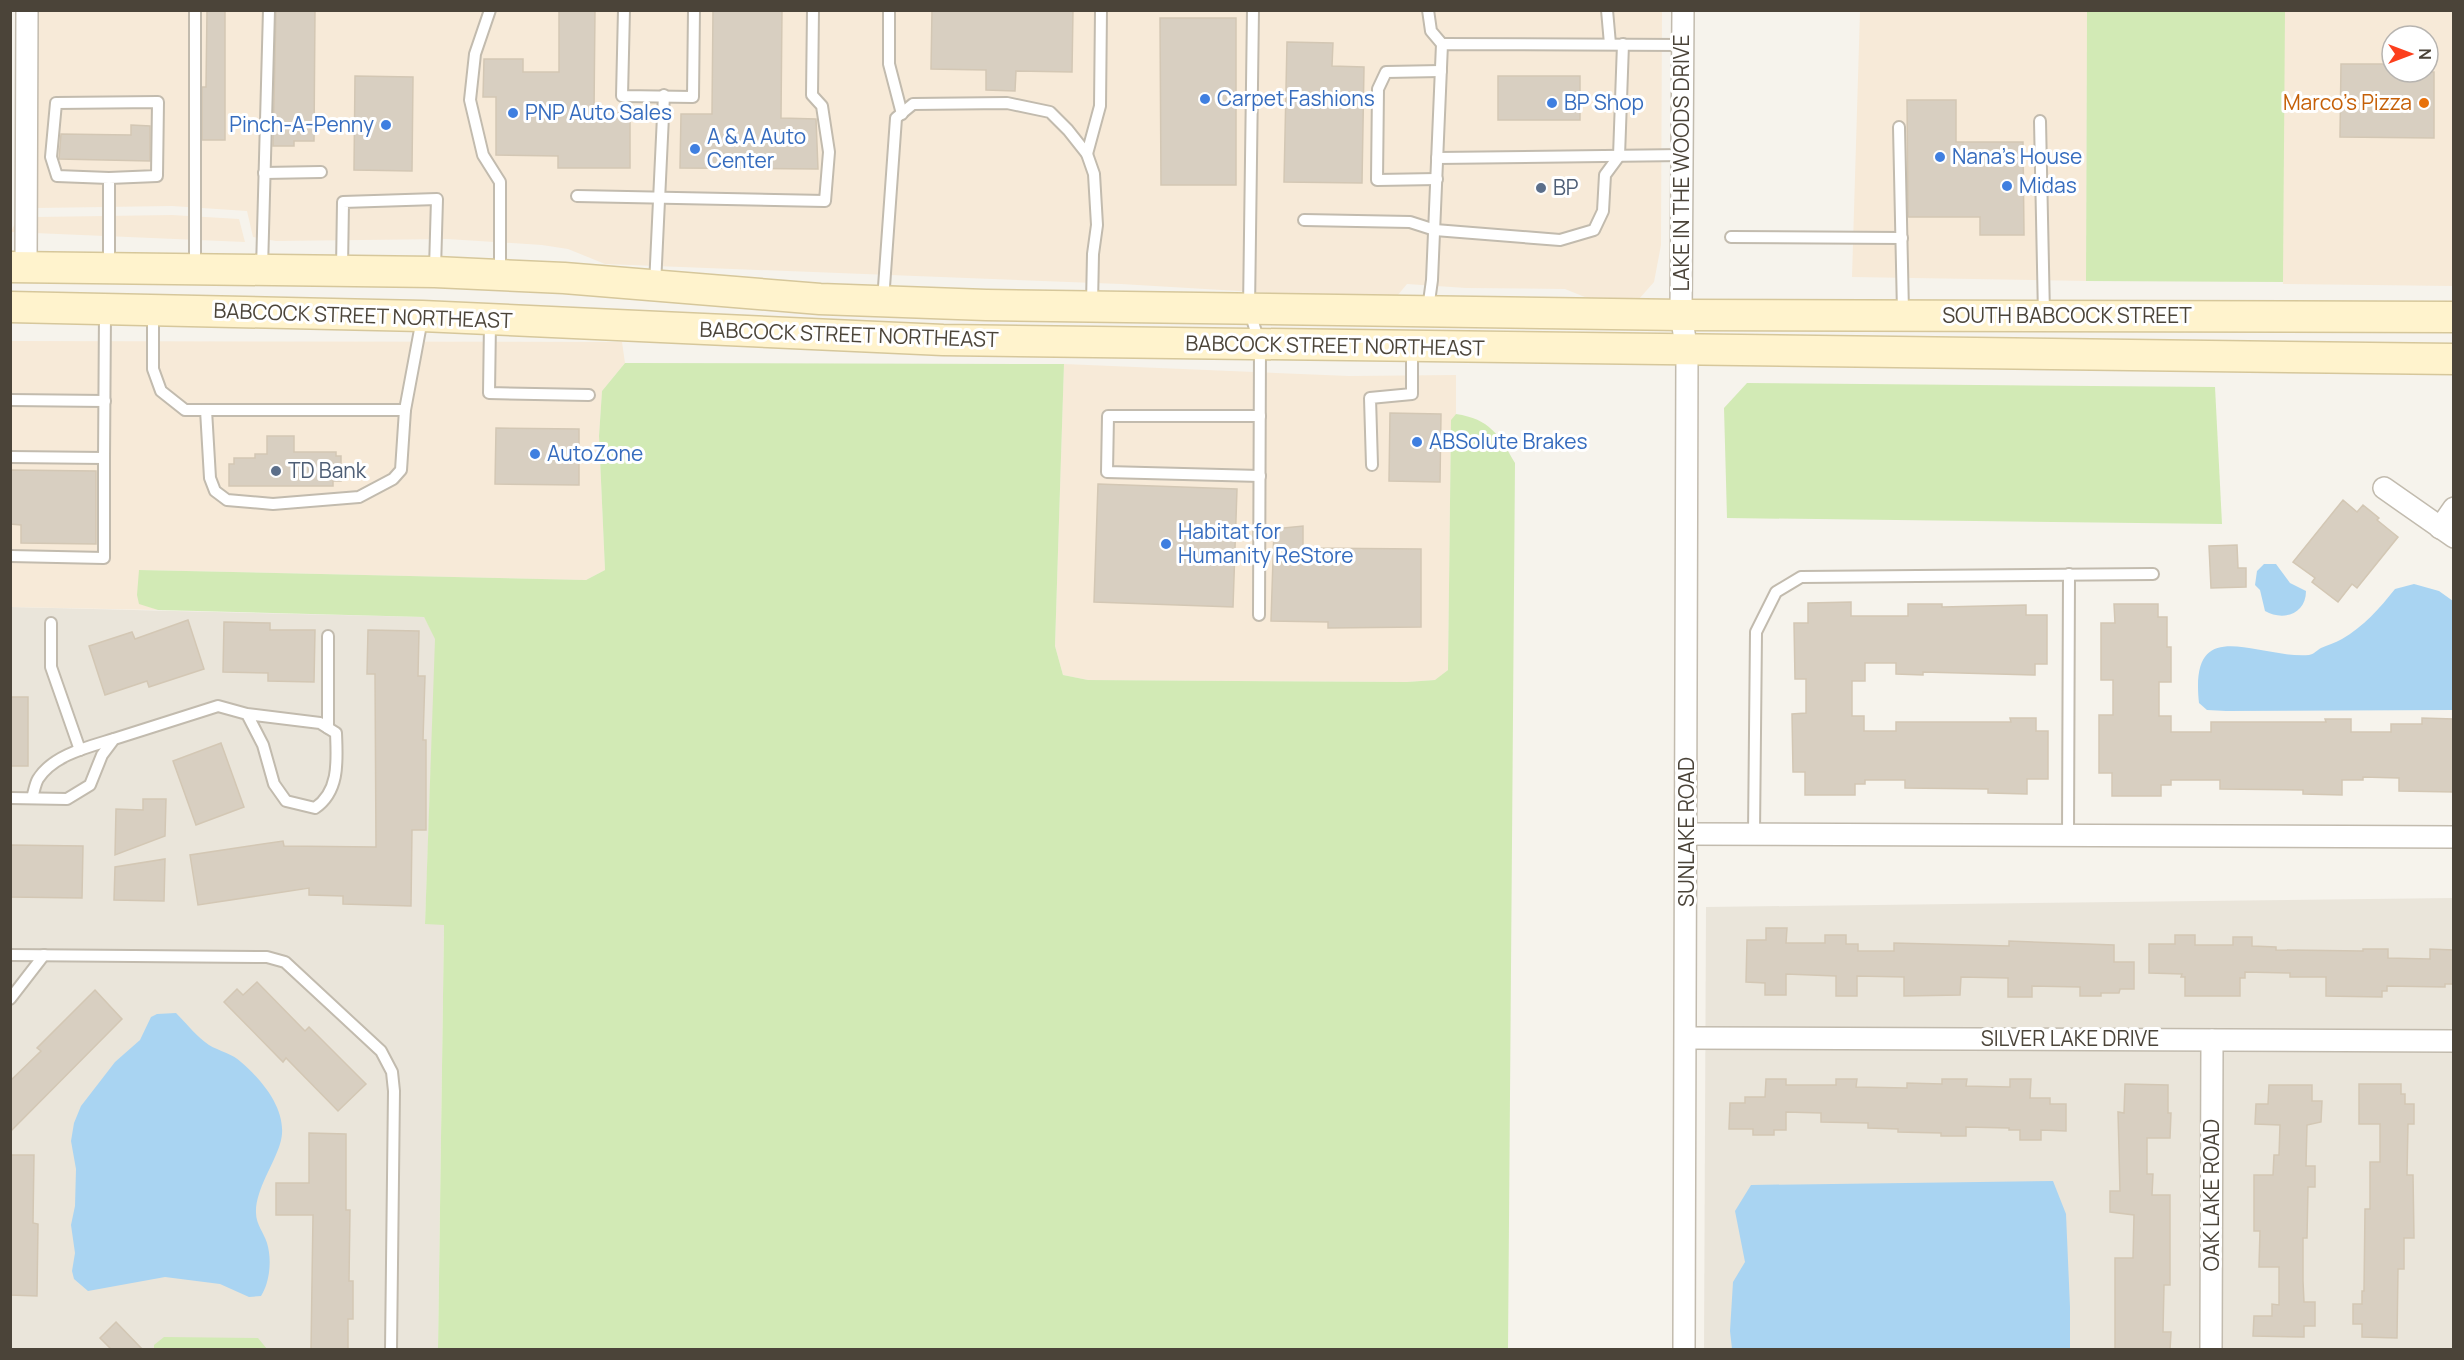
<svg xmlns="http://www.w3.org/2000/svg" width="2464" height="1360" font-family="Manrope,sans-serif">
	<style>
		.residential { fill: #eae5da }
		.commercial { fill: #f7ead8; fill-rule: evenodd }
		.green { fill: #d2eab5 }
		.water { fill: #a9d4f2 }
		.building { fill: #d8cfc1; stroke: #d3c7b4; stroke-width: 1.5 }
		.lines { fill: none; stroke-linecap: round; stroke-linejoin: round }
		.lane-casing { stroke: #c2bbae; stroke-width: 14 }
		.street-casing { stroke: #c2bbae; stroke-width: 24 }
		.secondary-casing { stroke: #d6c79b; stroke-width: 33 }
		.lane { stroke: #fff; stroke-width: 10 }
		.street { stroke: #fff; stroke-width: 21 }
		.secondary { stroke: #fff3cd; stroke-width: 30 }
		.shop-dot { fill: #3f7fe0; stroke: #fff; stroke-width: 2 }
		.food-dot { fill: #e8710a; stroke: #fff; stroke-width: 2 }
		.service-dot { fill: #5c6f8a; stroke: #fff; stroke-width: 2 }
		.labels { text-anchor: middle; stroke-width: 6; stroke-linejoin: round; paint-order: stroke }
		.shop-label { font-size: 21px; fill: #366cbe; stroke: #fff; text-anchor: start }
		.food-label { font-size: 21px; fill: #c56008; stroke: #fff; text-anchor: end }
		.street-label { font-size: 21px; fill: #4b4439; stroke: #fff }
		.service-label { font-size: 21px; fill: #4e5e75; stroke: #fff; text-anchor: start }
	</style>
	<rect width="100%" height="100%" fill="#f6f3ec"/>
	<g class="residential">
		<path d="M11,607L424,617L436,639L425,924H444L438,1349L11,1350Z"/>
		<path d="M2453,898V1349L1704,1350L1706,907Z"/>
	</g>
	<g class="commercial">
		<path d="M37,11H1662L1661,245L1654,282L1639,299L1627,302L1600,303L1565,289L1466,288L1407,284L1397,296L1386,300L1121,284L605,264L568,249L542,245L447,239L276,241L253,237L247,211L172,206L37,208Z"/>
		<path d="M1860,11H2087L2086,281L1852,277Z"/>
		<path d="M2284,11H2453V286L2283,284ZM2392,36H2428V72H2392Z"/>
		<path d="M172,215L239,219L245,242L11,232L16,221L36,217Z"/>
		<path d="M11,341L622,342L625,363L602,391L599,436L605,570L586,580L139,570V603L158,610L11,607Z"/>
		<path d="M1064,364L1349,376L1456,375V414L1451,421L1448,670L1436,680L1407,682L1088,680L1063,675L1055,646Z"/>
	</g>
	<g class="green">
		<path d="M2087,11H2285L2283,282L2086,281Z"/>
		<path d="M625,363L1064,364L1055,646L1063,675L1088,680L1407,682L1435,680L1448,670L1451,420L1456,414C1490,419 1499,435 1515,463L1508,1349H438L444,925L425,924L435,639L424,617L158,610L139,604L137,595L139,570L586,580L605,570L599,436L602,391Z"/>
		<path d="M1747,383L2215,387L2222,524L1727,518L1724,408Z"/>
		<path d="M164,1337L258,1338L267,1349H154V1345Z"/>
	</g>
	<g class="water">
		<path d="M2264,564H2276L2290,583L2306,591C2306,615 2282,621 2265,611L2260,590L2255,585L2257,571Z"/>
		<path d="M2414,584L2439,591L2453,601V710L2226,711L2207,710L2199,703C2189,612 2256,659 2309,655C2314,654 2316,651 2321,648C2327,645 2335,643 2342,639C2363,627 2380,608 2395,589Z"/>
		<path d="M176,1013C186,1023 197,1037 209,1045C219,1051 233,1054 241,1062C263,1081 290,1113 280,1144C274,1164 255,1191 256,1213C256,1224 264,1233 267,1243C272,1259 270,1282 261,1296L249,1297L220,1284L165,1277L88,1291L74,1279L72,1271L75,1253L71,1225L75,1206L76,1169L71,1141L74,1123L81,1106L115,1062L140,1040L151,1017L157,1014Z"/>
		<path d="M2053,1181L2066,1214L2070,1307V1349H1732L1730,1331L1733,1282L1745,1262L1735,1211L1751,1185Z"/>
	</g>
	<g class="building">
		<path d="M207,10H225V140H202V87H206Z"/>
		<path d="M276,10H315L314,141H294V146H273Z"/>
		<path d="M559,10H595L594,113H630V168H558V156L496,155V97H483L484,59H523V72H559Z"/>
		<path d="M713,10H782L781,118L816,119L818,169L680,168L681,114H712Z"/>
		<path d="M932,10H1073L1072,72L1016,71L1015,91L986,90V70L931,69Z"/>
		<path d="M1160,18H1236V185H1161Z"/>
		<path d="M1287,42L1333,43L1332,66L1364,67L1362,183L1284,182Z"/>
		<path d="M2341,64H2392V72H2434V138L2340,137Z"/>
		<path d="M355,76L413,77L412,171L354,170Z"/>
		<rect x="1498" y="76" width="82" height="44"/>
		<path d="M1907,100H1956V142H2023L2024,235H1980V217H1908Z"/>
		<path d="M131,125L150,126V161L59,159L61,134L131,135Z"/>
		<path d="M1390,413L1441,414L1440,482L1389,481Z"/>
		<path d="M496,428L579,429V485L495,484Z"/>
		<path d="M267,436H294V452H336V456H341V481H333V486H229V464H234V458H255V454H267Z"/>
		<path d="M10,470L96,471V544L21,543V525L10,524Z"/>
		<path d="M1098,484L1237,489L1233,607L1094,602Z"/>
		<path d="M2343,500L2357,512L2363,505L2379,518L2377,520L2398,537L2357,588L2352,584L2338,602L2312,582L2315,578L2293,562Z"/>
		<path d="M1303,526V548L1421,549V627L1328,628V622L1271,621L1274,529Z"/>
		<path d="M2237,545L2238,568H2246V587L2211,588L2209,546Z"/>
		<path d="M1851,602V616H1908V604H1942V607L2026,605V615H2047V664H2035V675L1923,672V675L1896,674V663H1865V681H1852V716H1864V731H1896V722H2011L2010,718H2036V731H2048V779H2027V794L1988,793V789L1905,788V780H1865V784H1855V795H1805V772H1793L1792,714L1806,713V679H1795L1794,623H1808V603Z"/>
		<path d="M2114,604H2158V617H2167V647H2171V682H2159V716H2171V732H2211V722H2326L2325,719H2351V732H2391V724H2422V718L2454,719V792L2399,791V778L2363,777V780H2342V795L2303,794V790L2220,789V780H2171V785H2161V796H2112V773H2099V715H2113V680H2101V623H2115Z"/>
		<path d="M188,620L204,669L149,687L147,681L105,695L89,646L132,632L135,639Z"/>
		<path d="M224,622L270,623V630H315L314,682L268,681V673L223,672Z"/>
		<path d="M368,630L419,631L418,676H425L423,740H426V830H412L411,906L343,904V896L309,895V888L198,905L190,855L283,841L284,846L376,847L375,674H367Z"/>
		<rect x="10" y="697" width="18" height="69"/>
		<path d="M221,743L244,807L196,825L173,761Z"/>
		<path d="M143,799H166L165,836L115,855L116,809L143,810Z"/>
		<path d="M10,845L83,846L82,898L10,897Z"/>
		<path d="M165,859L164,901L114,900L115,867Z"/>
		<path d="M1766,928H1787L1786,943H1825V935H1846V944H1858V951H1894V943L2009,946V941L2114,945V962H2134V989H2120L2119,993H2101V996H2080V987L2032,986V997H2008V978L1961,977L1960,995L1904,996V977L1857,976V996H1836V976L1786,974V995H1765V983L1746,982L1747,940H1766Z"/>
		<path d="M2175,935H2195V945H2233V937H2252V946L2276,947V950L2363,951V949H2388V958L2430,959V949L2454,950V984H2445V987L2387,986V991H2382V997L2326,996V977H2290V973L2245,972V978H2240V996H2185V977H2181L2182,974L2149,973V944H2175Z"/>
		<path d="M257,982L305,1031L309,1027L366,1084L338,1111L286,1058L283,1062L224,1002L237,989L243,995Z"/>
		<path d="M95,990L122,1019L10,1132V1081L41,1051L37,1048Z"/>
		<path d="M1766,1079H1786V1085H1836V1079H1857L1856,1087L1907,1088V1083L1942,1084V1079H1967L1966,1086L2010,1087V1079H2031L2030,1098H2050V1104H2066V1131L2041,1130V1140H2020V1130H2009V1128L1966,1127V1136H1941V1133L1898,1132V1129L1868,1128V1123L1821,1122V1113L1786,1112V1130H1774V1135H1753V1129H1729L1730,1103H1745V1097H1765Z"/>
		<path d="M2125,1084L2168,1085V1113H2171L2170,1138H2147V1174H2153L2152,1195H2170V1285H2164L2163,1332H2171L2170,1350H2115V1258H2133L2134,1215L2110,1212V1191H2120L2118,1112L2124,1113Z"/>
		<path d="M2359,1084H2401V1094H2405V1104H2414V1124H2408L2407,1175H2413L2414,1238H2404V1269H2398L2397,1338L2362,1337V1324H2353V1304H2362V1291H2364L2365,1209H2370V1162H2380V1124H2359Z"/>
		<path d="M2269,1085H2312V1101H2322L2321,1122L2307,1125L2306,1166H2315V1187H2308L2307,1238H2303V1281L2304,1302H2315V1326H2304V1337L2253,1336L2254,1316H2272V1304L2279,1305V1267H2259L2260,1231H2254V1175H2273L2274,1155H2279L2280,1125L2255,1124L2256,1104H2268Z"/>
		<path d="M309,1133L346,1134V1210H350L349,1281H353V1319H348V1350H311L313,1215H276V1183H309Z"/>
		<path d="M10,1155H34L33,1223L38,1224L37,1296L10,1295Z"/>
		<path d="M116,1322L143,1350H112L100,1338Z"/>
	</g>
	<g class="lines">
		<g class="lane-casing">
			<g id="lane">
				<path d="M490,10L475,54L470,100L483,155L500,182V272"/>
				<path d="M624,10L622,96L693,97L694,10"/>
				<path d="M889,10V64L902,114"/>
				<path d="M1253,10L1249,309L1260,345L1259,615"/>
				<path d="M1428,10L1431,31L1442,44"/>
				<path d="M1607,10L1610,44"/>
				<path d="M2040,121L2044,315"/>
				<path d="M1899,127L1903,312"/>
				<path d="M1087,154L1100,106L1101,10"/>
				<path d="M1437,158L1683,155"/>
				<path d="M264,173L321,172"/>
				<path d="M109,178L57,176L51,157L56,103L158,102L157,176L109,178V267"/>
				<path d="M1437,179L1377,180L1378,89L1386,72L1441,71"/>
				<path d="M577,196L825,201L829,152L822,106L812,95L813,10"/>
				<path d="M1304,220L1410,222L1435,230L1560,240L1594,230L1603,211L1605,175L1619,156L1623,44"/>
				<path d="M1731,237L1902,238"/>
				<path d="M195,268V10"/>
				<path d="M262,269L269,10"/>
				<path d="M342,269L343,202L437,199L435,269"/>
				<path d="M655,285L664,95"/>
				<path d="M883,301L896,118L913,104L1007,103L1050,112L1068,130L1087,154L1094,174L1097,225L1093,254L1092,304"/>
				<path d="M1428,309L1432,280L1442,44L1682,45"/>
				<path d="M153,313V369L161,391L185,410H405L422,319"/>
				<path d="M490,322L489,393L589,395"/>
				<path d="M10,400L105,401"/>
				<path d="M206,410L210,478L215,491L227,500L273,504L359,497L393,479L401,470L405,410"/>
				<path d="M10,457L104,458L105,312"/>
				<path d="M1372,465L1370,398L1412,394V347"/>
				<path d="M1260,476L1107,472L1108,416H1260"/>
				<path d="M10,556L104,558V458"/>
				<path d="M51,623V667L80,750"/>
				<path d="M328,728V636"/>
				<path d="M10,798L67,799L90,785L102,755L114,739L218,706L247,714L263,745L274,784L286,801L315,808C340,791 337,760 336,733L320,723L247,714"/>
				<path d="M32,798C34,792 35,784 38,779C53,755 88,747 114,739"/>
				<path d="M1754,834L1756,632L1776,592L1801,577L2153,574"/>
				<path d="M2068,836L2069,574"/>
				<path d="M10,955L267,957L285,962L381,1051L392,1072L394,1091L391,1350"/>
				<path d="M10,999L44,955"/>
			</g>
		</g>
		<g class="street-casing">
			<g id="street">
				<path d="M1683,10L1681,315L1687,351L1684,1350"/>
				<path d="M26,267L27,10"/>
				<path d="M2384,488L2454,537"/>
				<path d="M2440,528L2454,508"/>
				<path d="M1687,834L2454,837"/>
				<path d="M1687,1038L2454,1041"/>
				<path d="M2211,1350L2212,1040"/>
			</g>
		</g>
		<g class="secondary-casing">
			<g id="secondary">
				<path d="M10,267L435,272L564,278L820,299L986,305L1681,315L2454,317"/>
				<path d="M10,307L422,316L943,340L2454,359"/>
			</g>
		</g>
		<use href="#lane" class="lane"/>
		<use href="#street" class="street"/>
		<use href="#secondary" class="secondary"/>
	</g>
	<g class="shop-dot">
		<circle cx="1205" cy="99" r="6"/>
		<circle cx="1552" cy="103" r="6"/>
		<circle cx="513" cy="113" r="6"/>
		<circle cx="386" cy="125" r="6"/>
		<circle cx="695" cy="149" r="6"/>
		<circle cx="1940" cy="157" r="6"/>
		<circle cx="2007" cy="186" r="6"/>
		<circle cx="1417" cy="442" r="6"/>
		<circle cx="535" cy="454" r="6"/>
		<circle cx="1166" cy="544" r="6"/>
	</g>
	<circle class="food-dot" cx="2424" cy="103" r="6"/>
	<g class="service-dot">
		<circle cx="1541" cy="188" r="6"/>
		<circle cx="276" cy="471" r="6"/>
	</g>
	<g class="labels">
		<g class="shop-label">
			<text x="1217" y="106">Carpet Fashions</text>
			<text x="1564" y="110">BP Shop</text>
			<text x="525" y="120">PNP Auto Sales</text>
			<text x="374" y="132" text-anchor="end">Pinch-A-Penny</text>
			<text x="707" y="144">A &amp; A Auto<tspan x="707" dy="24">Center</tspan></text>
			<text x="1952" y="164">Nana's House</text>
			<text x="2019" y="193">Midas</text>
			<text x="1429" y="449">ABSolute Brakes</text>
			<text x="547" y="461">AutoZone</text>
			<text x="1178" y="539">Habitat for<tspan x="1178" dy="24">Humanity ReStore</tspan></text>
		</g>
		<g class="food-label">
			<text x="2412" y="110">Marco's Pizza</text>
		</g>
		<g class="street-label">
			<text transform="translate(1682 163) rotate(-90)" y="7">LAKE IN THE WOODS DRIVE</text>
			<text transform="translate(363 316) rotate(2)" y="7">BABCOCK STREET NORTHEAST</text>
			<text x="2067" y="323">SOUTH BABCOCK STREET</text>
			<text transform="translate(849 335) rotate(2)" y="7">BABCOCK STREET NORTHEAST</text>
			<text transform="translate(1335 346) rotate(1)" y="7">BABCOCK STREET NORTHEAST</text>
			<text transform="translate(1687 832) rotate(-90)" y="7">SUNLAKE ROAD</text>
			<text x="2070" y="1046">SILVER LAKE DRIVE</text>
			<text transform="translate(2212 1195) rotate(-90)" y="7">OAK LAKE ROAD</text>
		</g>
		<g class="service-label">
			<text x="1553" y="195">BP</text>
			<text x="288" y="478">TD Bank</text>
		</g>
	</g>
	<rect width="2464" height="1360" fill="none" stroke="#4b4439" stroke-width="24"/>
	<g transform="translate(2410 54) rotate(90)"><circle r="28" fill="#ffffff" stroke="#b7b4b0" stroke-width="1.5"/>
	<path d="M0-4.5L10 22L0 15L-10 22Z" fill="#fc3f1d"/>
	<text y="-9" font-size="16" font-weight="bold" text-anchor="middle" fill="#4b4439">N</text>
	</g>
</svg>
